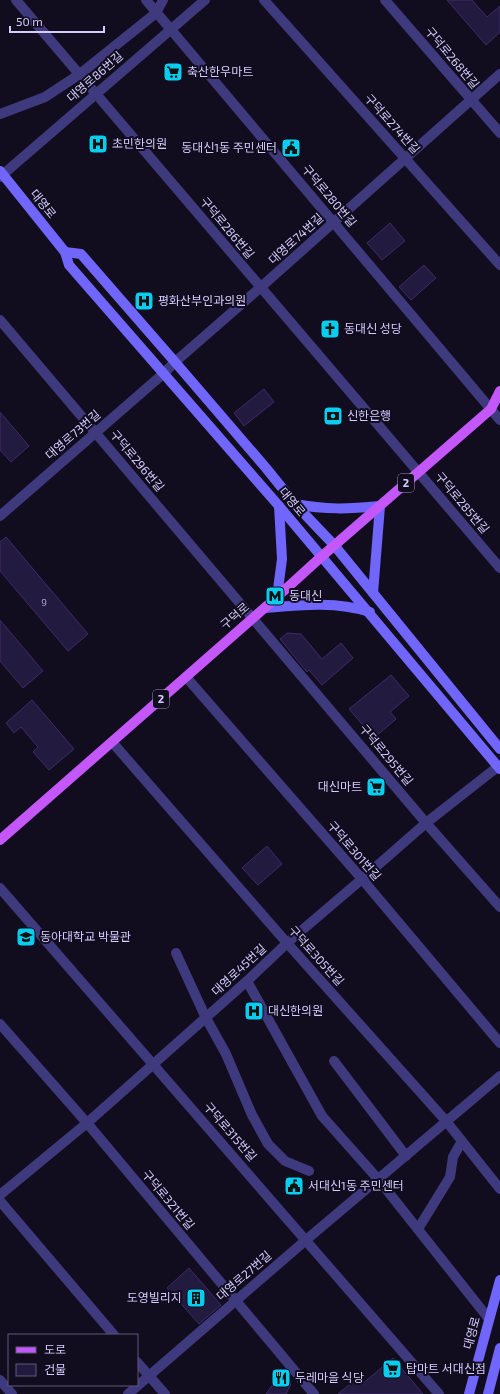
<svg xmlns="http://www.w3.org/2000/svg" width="500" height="1394" font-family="'Exo 2','Noto Sans KR',sans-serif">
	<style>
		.building { fill: #231a3f; stroke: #3b2c6b }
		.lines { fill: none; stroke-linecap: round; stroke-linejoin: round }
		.minor { stroke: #3f397d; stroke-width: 10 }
		.secondary { stroke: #7066fb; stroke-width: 10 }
		.primary { stroke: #c457fa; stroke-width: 10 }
		.labels { text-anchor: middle; stroke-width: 4; stroke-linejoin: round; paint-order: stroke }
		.number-label { font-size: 10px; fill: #a8a0ce }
		.shield { fill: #110d1f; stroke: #9a93bb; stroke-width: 1 }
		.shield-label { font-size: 11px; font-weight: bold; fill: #d4cdfe }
		.street-label { font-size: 12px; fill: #d4cdfe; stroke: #110d1f }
		.poi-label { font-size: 12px; fill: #d4cdfe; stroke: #110d1f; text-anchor: start }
	</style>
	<rect width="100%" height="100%" fill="#110d1f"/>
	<g class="building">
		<path d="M447,0H472L487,17L500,6V32L486,45Z"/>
		<path d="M390,223L405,241L382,260L367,243Z"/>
		<path d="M424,265L436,278L411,300L399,287Z"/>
		<path d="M264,389L274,402L244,426L234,413Z"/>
		<path d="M0,412L29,446L11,462L0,450Z"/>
		<path d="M6,537L88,634L68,651L0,571V542Z"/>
		<path d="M0,620L43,671L23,688L0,661Z"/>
		<path d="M287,633L301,634L322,659L341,643L353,658L322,685L309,670L307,672L280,639Z"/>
		<path d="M391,675L409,696L390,712L396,719L374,738L349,709Z"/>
		<path d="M32,700L74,749L49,770L33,752L38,747L21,727L14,733L6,723Z"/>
		<path d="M267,846L282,864L258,885L242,868Z"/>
		<path d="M189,1268L221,1305L199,1324L167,1288Z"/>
		<path d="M393,1358L423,1394H338L356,1379L361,1385Z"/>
		<path d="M281,1373L291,1384L286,1394H266Z"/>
	</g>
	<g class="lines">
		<g class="minor">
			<path d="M16,0L500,568"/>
			<path d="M146,0L500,420"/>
			<path d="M264,0L500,265"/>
			<path d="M385,0L500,133"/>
			<path d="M0,114L45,97L80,74L156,13L163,0"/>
			<path d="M0,177L205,0"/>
			<path d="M0,320L426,823L500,907"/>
			<path d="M0,516L163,374L175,362L261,287L500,74"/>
			<path d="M186,677L362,879L500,1043"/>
			<path d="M112,742L287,943L446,1121L500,1189"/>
			<path d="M0,888L439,1394"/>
			<path d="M176,953L206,1018L226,1054L252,1115L268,1144L285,1161L309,1171"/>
			<path d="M247,981L322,1116L378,1179L489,1319"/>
			<path d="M0,1024L87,1123L314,1394"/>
			<path d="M334,1061L406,1156"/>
			<path d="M0,1195L87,1123L247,981L287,943L362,879L426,823L500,765"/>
			<path d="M0,1201L114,1335"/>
			<path d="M418,1229L450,1177L453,1157L462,1141"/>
			<path d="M137,1362L165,1394"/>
			<path d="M0,1380L12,1394"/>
			<path d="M128,1394L306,1240L500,1076"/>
		</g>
		<g class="secondary">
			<path d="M0,171L65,252L69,265L279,506L500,769"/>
			<path d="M65,252L81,254L175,362L266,468L295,504L334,545L500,749"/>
			<path d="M295,504C326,510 349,509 380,506L373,593"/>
			<path d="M277,597L282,559L279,506"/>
			<path d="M265,608C300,605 335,601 370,612"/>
			<path d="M469,1394L500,1280"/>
			<path d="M488,1394L500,1348"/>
		</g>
		<path class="primary" d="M0,840L277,597L321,557L491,409L500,391"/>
	</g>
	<defs>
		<g id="supermarket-square" transform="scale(1)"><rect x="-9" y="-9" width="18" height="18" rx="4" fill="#07ceef" stroke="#110d1f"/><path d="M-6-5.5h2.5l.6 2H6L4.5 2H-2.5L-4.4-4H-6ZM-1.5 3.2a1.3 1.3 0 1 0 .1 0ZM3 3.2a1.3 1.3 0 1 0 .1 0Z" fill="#111"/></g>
		<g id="hospital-square" transform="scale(1)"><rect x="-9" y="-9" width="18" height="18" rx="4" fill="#07ceef" stroke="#110d1f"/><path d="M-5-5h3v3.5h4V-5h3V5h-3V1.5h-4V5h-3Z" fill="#111"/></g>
		<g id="civic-square" transform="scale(1)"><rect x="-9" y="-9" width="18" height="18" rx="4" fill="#07ceef" stroke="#110d1f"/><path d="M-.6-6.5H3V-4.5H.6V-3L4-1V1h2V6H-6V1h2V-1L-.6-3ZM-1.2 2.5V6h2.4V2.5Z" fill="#111"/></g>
		<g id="church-square" transform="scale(1)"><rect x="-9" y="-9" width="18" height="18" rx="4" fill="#07ceef" stroke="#110d1f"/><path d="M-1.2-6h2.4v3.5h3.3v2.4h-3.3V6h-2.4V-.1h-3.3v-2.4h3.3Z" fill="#111"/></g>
		<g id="bank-square" transform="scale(1)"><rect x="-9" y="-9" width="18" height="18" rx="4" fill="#07ceef" stroke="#110d1f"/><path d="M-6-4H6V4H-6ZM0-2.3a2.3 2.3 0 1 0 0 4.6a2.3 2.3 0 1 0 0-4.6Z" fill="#111"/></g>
		<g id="metro-square" transform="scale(1)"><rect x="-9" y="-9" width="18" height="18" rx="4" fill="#07ceef" stroke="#110d1f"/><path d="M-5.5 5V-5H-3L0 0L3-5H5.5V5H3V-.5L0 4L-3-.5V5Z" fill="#111"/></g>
		<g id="university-square" transform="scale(1)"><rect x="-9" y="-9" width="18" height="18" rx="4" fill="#07ceef" stroke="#110d1f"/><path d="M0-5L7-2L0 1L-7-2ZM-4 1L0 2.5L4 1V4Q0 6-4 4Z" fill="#111"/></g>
		<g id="building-square" transform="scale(1)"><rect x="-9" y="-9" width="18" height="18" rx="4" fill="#07ceef" stroke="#110d1f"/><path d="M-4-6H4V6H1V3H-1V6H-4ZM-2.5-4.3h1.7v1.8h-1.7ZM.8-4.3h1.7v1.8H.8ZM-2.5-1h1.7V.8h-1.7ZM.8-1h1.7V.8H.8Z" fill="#111"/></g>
		<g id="restaurant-square" transform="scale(1)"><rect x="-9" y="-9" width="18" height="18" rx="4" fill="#07ceef" stroke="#110d1f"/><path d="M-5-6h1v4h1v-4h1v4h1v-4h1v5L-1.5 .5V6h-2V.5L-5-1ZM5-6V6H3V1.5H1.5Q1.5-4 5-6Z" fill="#111"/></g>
	</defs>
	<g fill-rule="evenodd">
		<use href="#supermarket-square" x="173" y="72"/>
		<use href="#hospital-square" x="98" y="144"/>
		<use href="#civic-square" x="291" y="148"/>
		<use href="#hospital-square" x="144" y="301"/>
		<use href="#church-square" x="330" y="329"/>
		<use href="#bank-square" x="333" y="416"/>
		<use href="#metro-square" x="275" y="596"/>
		<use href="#supermarket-square" x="376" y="787"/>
		<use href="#university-square" x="26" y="937"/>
		<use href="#hospital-square" x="254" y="1011"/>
		<use href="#civic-square" x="294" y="1186"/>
		<use href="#building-square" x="196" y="1298"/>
		<use href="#supermarket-square" x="392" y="1369"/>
		<use href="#restaurant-square" x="281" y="1378"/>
	</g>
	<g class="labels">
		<g class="number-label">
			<text x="44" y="606">9</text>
		</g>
		<g class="shield">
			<rect x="398" y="474" width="16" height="18" rx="3"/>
			<rect x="153" y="690" width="16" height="18" rx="3"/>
		</g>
		<g class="shield-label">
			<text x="406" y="487">2</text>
			<text x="161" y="703">2</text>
		</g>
		<g class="street-label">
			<text transform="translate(452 58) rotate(50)" y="4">구덕로268번길</text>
			<text transform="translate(95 77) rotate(-41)" y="4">대영로86번길</text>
			<text transform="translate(392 124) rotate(48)" y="4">구덕로274번길</text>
			<text transform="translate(329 196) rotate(50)" y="4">구덕로280번길</text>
			<text transform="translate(43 204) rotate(51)" y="4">대영로</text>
			<text transform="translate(227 228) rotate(50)" y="4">구덕로286번길</text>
			<text transform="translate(296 239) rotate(-42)" y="4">대영로74번길</text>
			<text transform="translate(73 435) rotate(-41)" y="4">대영로73번길</text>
			<text transform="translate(137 461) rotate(50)" y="4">구덕로296번길</text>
			<text transform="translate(292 502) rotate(50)" y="4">대영로</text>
			<text transform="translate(462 503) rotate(50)" y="4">구덕로285번길</text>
			<text transform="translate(235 616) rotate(-41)" y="4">구덕로</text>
			<text transform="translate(386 755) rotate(50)" y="4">구덕로295번길</text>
			<text transform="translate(354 851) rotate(49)" y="4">구덕로301번길</text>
			<text transform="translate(316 956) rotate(48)" y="4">구덕로305번길</text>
			<text transform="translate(239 970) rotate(-43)" y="4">대영로45번길</text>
			<text transform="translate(230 1132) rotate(49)" y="4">구덕로315번길</text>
			<text transform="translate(168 1200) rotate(50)" y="4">구덕로321번길</text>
			<text transform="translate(244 1276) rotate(-41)" y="4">대영로27번길</text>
			<text transform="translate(472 1333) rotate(-75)" y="4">대영로</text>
		</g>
		<g class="poi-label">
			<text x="187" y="76">축산한우마트</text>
			<text x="112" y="148">초민한의원</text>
			<text x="277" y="152" text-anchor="end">동대신1동 주민센터</text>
			<text x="158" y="305">평화산부인과의원</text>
			<text x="344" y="333">동대신 성당</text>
			<text x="347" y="420">신한은행</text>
			<text x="289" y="600">동대신</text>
			<text x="362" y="791" text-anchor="end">대신마트</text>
			<text x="40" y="941">동아대학교 박물관</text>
			<text x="268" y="1015">대신한의원</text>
			<text x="308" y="1190">서대신1동 주민센터</text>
			<text x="182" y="1302" text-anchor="end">도영빌리지</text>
			<text x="406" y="1373">탑마트 서대신점</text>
			<text x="295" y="1382">두레마을 식당</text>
		</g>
	</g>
	<rect x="8" y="1334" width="130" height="52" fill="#110d1f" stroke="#5f5a78"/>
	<rect x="16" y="1347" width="20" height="6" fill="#c457fa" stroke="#5f5a78"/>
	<text x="44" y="1354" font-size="12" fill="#d4cdfe">도로</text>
	<rect x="16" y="1364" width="20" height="12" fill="#231a3f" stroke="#5f5a78"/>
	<text x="44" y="1374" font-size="12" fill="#d4cdfe">건물</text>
	<path d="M10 26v6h94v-6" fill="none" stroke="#d4cdfe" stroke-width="2"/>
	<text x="16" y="26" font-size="12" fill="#d4cdfe" stroke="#110d1f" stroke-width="3" paint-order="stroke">50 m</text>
</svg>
